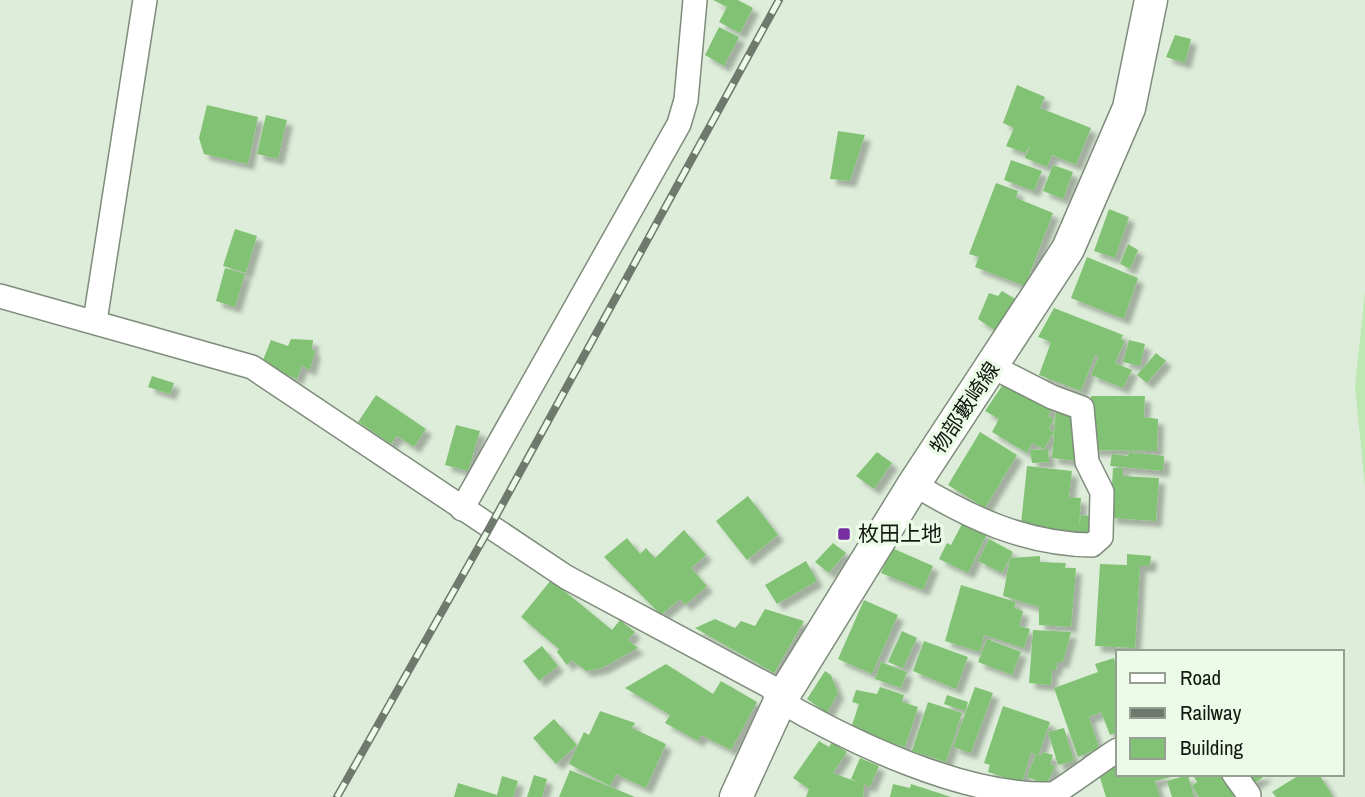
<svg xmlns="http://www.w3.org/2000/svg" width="1365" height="797" font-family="'Archivo Narrow','Noto Sans JP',sans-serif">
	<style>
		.green { fill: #bde8b3 }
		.building { fill: #82c274; filter: url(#shadow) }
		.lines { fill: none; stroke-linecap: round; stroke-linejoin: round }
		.minor-casing { stroke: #7e8c7b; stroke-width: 26 }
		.secondary-casing { stroke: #7e8c7b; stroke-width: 35 }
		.minor { stroke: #fff; stroke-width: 23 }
		.secondary { stroke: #fff; stroke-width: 32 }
		.rail-casing { stroke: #6f796d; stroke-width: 8 }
		.rail { stroke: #ebfbe8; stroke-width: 5; stroke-dasharray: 16; stroke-linecap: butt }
		.poi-dot { fill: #762da0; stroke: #ebfbe8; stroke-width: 2.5 }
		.labels { text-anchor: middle; stroke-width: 7; stroke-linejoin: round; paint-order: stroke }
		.street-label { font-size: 21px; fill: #131812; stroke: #ebfbe8 }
		.poi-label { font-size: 21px; fill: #131812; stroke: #ebfbe8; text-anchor: start }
	</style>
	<defs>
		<filter id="shadow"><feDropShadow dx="6" dy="6" stdDeviation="2" flood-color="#0004"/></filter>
	</defs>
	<rect width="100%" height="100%" fill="#deedda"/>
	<path class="green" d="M1365,291V487L1355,386Z"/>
	<g class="building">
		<path d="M713,0H738L753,8L740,33L719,22L727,7Z"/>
		<path d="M719,27L739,37L724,66L705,55Z"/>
		<path d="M1175,35L1191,39L1185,63L1166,57Z"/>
		<path d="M1017,85L1045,97L1040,108L1091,128L1076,165L1052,155L1047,167L1025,158L1030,146L1025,153L1006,146L1014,128L1003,123Z"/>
		<path d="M207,105L258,117L248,164L204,154L199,138Z"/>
		<path d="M266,115L287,120L278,159L257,154Z"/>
		<path d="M838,131L865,135L850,181L830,179Z"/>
		<path d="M1011,160L1042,171L1034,191L1004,180Z"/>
		<path d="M1053,165L1073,172L1063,199L1043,191Z"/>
		<path d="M996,183L1018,191L1016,198L1053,213L1025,286L975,267L979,257L969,254Z"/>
		<path d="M1109,209L1129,217L1115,258L1094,251Z"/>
		<path d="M235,229L257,236L246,273L223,266Z"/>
		<path d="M1128,244L1138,250L1130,269L1120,264Z"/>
		<path d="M1087,257L1138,278L1124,319L1071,298Z"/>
		<path d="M225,268L245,274L235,307L216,301Z"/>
		<path d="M1002,291L1017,300L996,331L978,319L989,293L998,296Z"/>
		<path d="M1054,308L1123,335L1121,339L1125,341L1115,363L1132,370L1123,388L1091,375L1099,356L1095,355L1081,391L1039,375L1051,342L1038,337Z"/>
		<path d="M291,339L313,340L312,350L315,351L310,370L302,366L297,379L261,365L271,340L288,346Z"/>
		<path d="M1129,340L1145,344L1140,366L1123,362Z"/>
		<path d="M1156,353L1166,361L1147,383L1137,375Z"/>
		<path d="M152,376L174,383L170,394L148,387Z"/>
		<path d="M1004,383L1054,406L1048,416L1054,419L1049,429L1054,432L1044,449L1032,443L1027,453L992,432L999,419L985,411Z"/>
		<path d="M376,395L426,429L414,447L397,436L391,444L358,422Z"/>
		<path d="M1091,396H1145L1144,417L1158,419L1157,451L1091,450Z"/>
		<path d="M1056,409L1073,410L1072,424L1077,425V461L1052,458Z"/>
		<path d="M456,425L480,431L468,471L445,465Z"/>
		<path d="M980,432L1017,455L985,508L948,485Z"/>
		<path d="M1048,449L1049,462L1032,463L1030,450Z"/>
		<path d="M877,452L892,463L874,489L856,476Z"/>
		<path d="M1129,452L1164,456L1163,471L1110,466L1112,454L1128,456Z"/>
		<path d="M1027,466L1072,471L1069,497L1081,498L1079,527L1081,515L1097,517L1095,536L1021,524Z"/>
		<path d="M1113,468H1123V476L1159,478L1156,521L1110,518Z"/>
		<path d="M748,496L778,535L747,560L716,521Z"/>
		<path d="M963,522L987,534L968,573L939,559L947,543L951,545Z"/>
		<path d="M684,530L706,555L691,568L707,586L685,605L680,599L661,615L604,557L627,538L640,554L646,548L655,558Z"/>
		<path d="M989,539L1013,552L1002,573L978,561Z"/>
		<path d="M833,543L846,553L829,573L815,562Z"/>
		<path d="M892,548L933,566L923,590L881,573Z"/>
		<path d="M1127,554L1151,556L1150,566H1140L1135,648L1095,646L1100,564L1127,565Z"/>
		<path d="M1040,556V562L1066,563L1065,568H1076L1071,627L1039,625V607L1003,596L1010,558Z"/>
		<path d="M806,561L817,581L777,604L765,585Z"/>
		<path d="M551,580L612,630L620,620L635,632L628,640L638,648L602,668L586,671L572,660L567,665L557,652L559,649L521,617Z"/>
		<path d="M961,585L1016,602L1014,608L1023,611L1019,626L1030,629L1024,648L984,635L980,652L945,641Z"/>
		<path d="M864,600L898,615L872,674L838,659Z"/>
		<path d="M765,609L804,621L774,673L695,628L715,619L735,628L741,621L755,626Z"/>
		<path d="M1033,630L1071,632L1063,662H1057L1056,670H1052L1051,685L1029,683Z"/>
		<path d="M902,631L917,638L903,668L888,662Z"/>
		<path d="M987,639L1021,652L1012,675L978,662Z"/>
		<path d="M924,641L968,657L956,689L913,671Z"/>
		<path d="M542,646L558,666L539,681L523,661Z"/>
		<path d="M1114,658L1118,671V732L1110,735L1101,712L1089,717L1099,748L1078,757L1054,688L1098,672L1095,664Z"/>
		<path d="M881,662L907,672L901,688L875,679Z"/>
		<path d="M666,664L713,694L721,681L757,702L731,750L701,735L698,741L665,723L670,715L625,688Z"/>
		<path d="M825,671L831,675L838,693L827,713L807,699Z"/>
		<path d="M880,687L904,695L902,702L918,707L905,747L850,731L859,704L852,702L856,690L877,694Z"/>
		<path d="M975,687L993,693L971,753L953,747Z"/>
		<path d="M947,695L968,702L965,711L944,704Z"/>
		<path d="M928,702L962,713L946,762L912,751Z"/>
		<path d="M1003,706L1050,722L1038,756H1041L1043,752L1053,755L1050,764L1055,766L1047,784L1027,777L1036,754L1031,753L1022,783L988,772L990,765L984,763Z"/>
		<path d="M600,711L635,723L632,728L666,744L646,788L616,774L610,786L569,764L584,732L589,735Z"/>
		<path d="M554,719L577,745L556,764L533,738Z"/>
		<path d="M1064,728L1074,761L1058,765L1048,732Z"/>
		<path d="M819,741L829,747L832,742L847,752L833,773L860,783L851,779L860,758L879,766L870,787L864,784L863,797H806L809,789L793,778Z"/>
		<path d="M1118,766V774H1170L1171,777L1155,781L1160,797H1106L1098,771Z"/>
		<path d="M570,770L572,771L635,797H559Z"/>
		<path d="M1192,774H1223L1236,794L1233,797H1199L1192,786L1197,782Z"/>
		<path d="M1243,774H1267L1251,786Z"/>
		<path d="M1301,774H1319L1333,797H1276L1272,792Z"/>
		<path d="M534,775L547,779L542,797H527Z"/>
		<path d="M1188,775L1194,797H1172L1167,781Z"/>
		<path d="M502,776L518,781L513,797H454L458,783L497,795Z"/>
		<path d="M893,784L910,788L911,784L951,797H890Z"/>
	</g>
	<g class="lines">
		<g class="minor-casing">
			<g id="minor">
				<path d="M0,296L252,367L566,577L771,687L780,701C853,743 965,797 1052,794C1060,792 1105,757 1118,750"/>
				<path d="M95,321L145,0"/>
				<path d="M914,484C970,518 1025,544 1092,545L1101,537L1102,492L1087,462L1082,408L1052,397L993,367"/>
				<path d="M462,509L679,124L686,100L695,0"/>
				<path d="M1234,774L1249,795"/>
			</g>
		</g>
		<g class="secondary-casing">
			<path id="secondary" d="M736,797L780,701L914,484L1068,249L1129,108L1151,0"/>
		</g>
		<use href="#minor" class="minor"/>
		<use href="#secondary" class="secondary"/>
		<g class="rail-casing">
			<path id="rail" d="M337,797L490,527L779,0"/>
		</g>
		<use href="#rail" class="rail"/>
	</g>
	<rect class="poi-dot" x="837" y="527" width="14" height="14" rx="3.5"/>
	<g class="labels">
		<g class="street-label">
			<text transform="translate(965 408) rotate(-56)" y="7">物部藪崎線</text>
		</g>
		<g class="poi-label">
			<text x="858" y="541">枚田上地</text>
		</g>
	</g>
	<rect x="1116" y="650" width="228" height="126" fill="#ebfbe8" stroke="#95a092" stroke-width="2"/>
	<rect x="1130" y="673" width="35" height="10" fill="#ffffff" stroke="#95a092" stroke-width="2"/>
	<text x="1180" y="685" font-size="21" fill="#131812">Road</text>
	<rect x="1130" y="708" width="35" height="10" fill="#6f796d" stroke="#95a092" stroke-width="2"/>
	<text x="1180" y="720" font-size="21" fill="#131812">Railway</text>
	<rect x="1130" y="738" width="35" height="21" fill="#82c274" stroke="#95a092" stroke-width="2"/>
	<text x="1180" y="755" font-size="21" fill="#131812">Building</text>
</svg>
